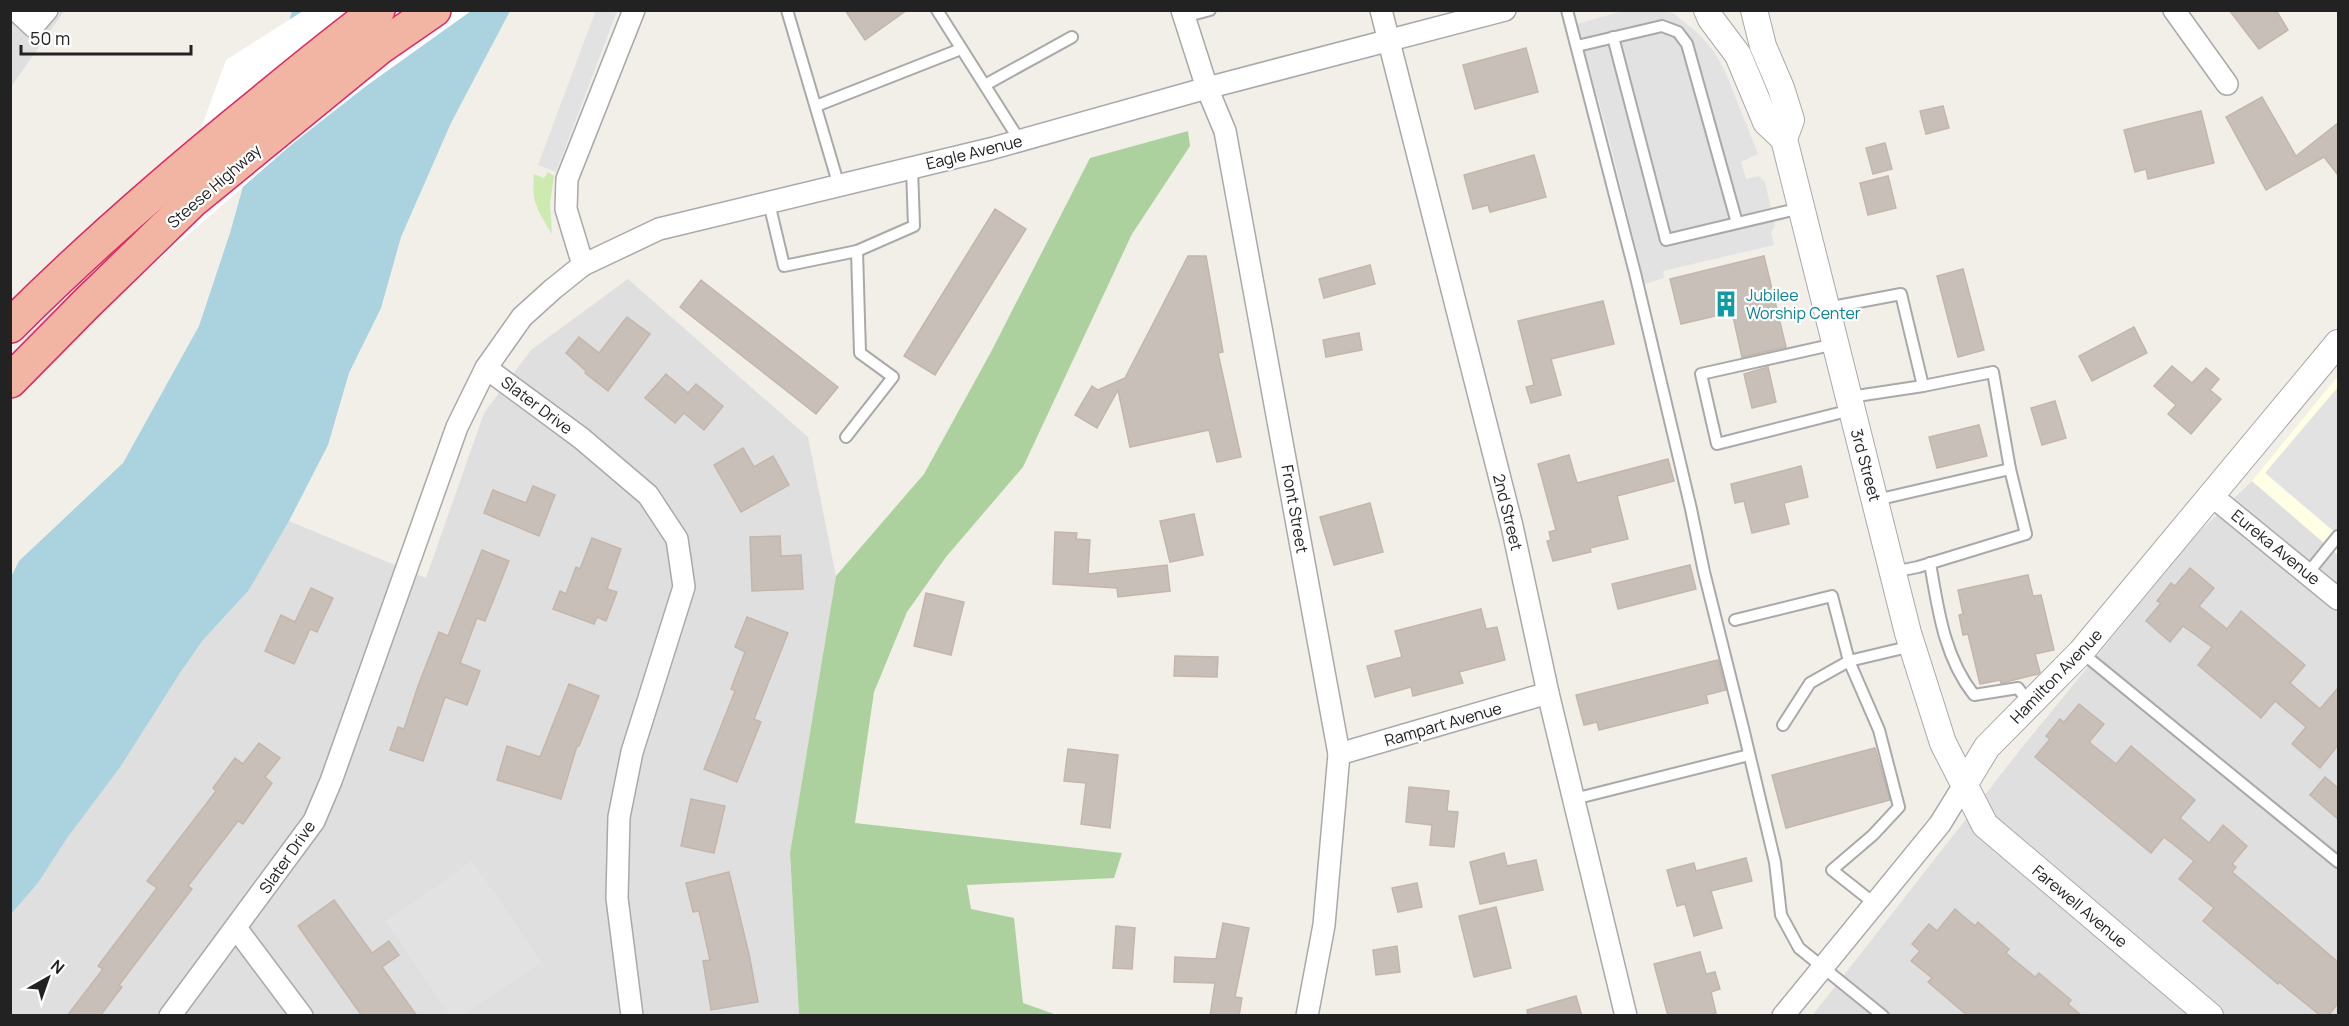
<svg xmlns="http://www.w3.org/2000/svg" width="2349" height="1026" font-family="Manrope,sans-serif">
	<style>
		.residential { fill: #e0dfdf }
		.education { fill: #ffffe5 }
		.grass { fill: #cdebb0 }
		.forest { fill: #add19e }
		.parking { fill: #e2e2e2 }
		.water { fill: #aad3df }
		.pier { fill: #fff }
		.building { fill: #c7bfb8; stroke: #c4b6ab; stroke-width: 1.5 }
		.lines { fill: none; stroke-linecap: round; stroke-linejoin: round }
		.service-casing { stroke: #a9a9a9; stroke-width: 14 }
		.minor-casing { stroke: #a9a9a9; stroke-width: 24 }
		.tertiary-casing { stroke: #a9a9a9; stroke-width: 28 }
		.trunk-casing { stroke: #dc2a67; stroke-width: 36 }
		.service { stroke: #fff; stroke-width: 10 }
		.minor { stroke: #fff; stroke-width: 21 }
		.tertiary { stroke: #fff; stroke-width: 26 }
		.trunk { stroke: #f2b4a3; stroke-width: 33 }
		.labels { text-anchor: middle; stroke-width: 4.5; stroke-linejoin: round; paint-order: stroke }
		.street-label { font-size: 16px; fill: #222; stroke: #fff }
		.culture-label { font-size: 16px; fill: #0d838f; stroke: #fff; text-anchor: start }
	</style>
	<rect width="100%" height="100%" fill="#f2efe9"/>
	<g class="residential">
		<path d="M11,11H64L11,87Z"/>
		<path d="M628,279L808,437L836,576L790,853L799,1015L11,1016V914L38,883L66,838L121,766L180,673L203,640L249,590L289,521L426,578L484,413L531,350Z"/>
		<path d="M2252,481L2338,555V1015L1812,1016L2020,750L2196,535Z"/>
	</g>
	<path class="education" d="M2338,376V555L2252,481Z"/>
	<path class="grass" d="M548,172L554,176L550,204L552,234C538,211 531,202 534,174L544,178Z"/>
	<path class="forest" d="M1188,131L1190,146L1132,234L1023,467L946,557L907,612L874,692L855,823L1122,853L1114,878L967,885L971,909L1014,918L1023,1003L1057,1015H799L790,853L836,576L924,474L992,350L1090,158Z"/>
	<g class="parking">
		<path d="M596,10L617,11L556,172L538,165Z"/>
		<path d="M1623,11H1667L1674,14L1699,34L1715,53L1725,71L1758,154L1741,162L1746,179L1759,176L1765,182L1775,226L1771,232L1774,245L1663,271L1664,278L1645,284L1606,127L1577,24Z"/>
		<path d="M2338,387V535L2265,473Z"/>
		<path d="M472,861L542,962L463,1015H450L385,921Z"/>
	</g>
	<path class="water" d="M292,11H510L451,123L401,237L381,308L349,373L328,445L289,521L249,590L203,640L180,673L121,766L67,838L38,883L11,914V577L19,561L123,463L199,326L230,233Z"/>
	<path class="pier" d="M303,11H471L366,86L291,145L150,268L226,60Z"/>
	<g class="building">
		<path d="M845,10H907L865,40Z"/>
		<path d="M2229,10H2276L2288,30L2259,49Z"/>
		<path d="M1526,48L1538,92L1475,109L1463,65Z"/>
		<path d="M2262,97L2296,156L2338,123V175L2324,157L2266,190L2226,117Z"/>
		<path d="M1943,106L1949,128L1926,134L1920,111Z"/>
		<path d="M2201,111L2214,163L2148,179L2146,169L2135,172L2124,130Z"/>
		<path d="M1885,143L1892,169L1873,174L1866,148Z"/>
		<path d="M1534,155L1546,197L1490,212L1488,205L1473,209L1464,175Z"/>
		<path d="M1888,176L1896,208L1868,215L1860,183Z"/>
		<path d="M995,209L1026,229L935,375L904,356Z"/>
		<path d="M1188,256H1206L1223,352L1218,353L1241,457L1217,462L1209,430L1130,447L1118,390L1097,428L1075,415L1092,386L1098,390L1125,378Z"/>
		<path d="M1764,256L1786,347L1742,357L1732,312L1681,324L1670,279Z"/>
		<path d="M1370,265L1375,284L1324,298L1319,279Z"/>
		<path d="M1963,269L1984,350L1958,357L1937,276Z"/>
		<path d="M701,280L838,387L816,414L680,307Z"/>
		<path d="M1603,301L1614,344L1551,359L1561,395L1531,403L1526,387L1534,385L1518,321Z"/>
		<path d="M627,317L650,334L608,391L585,373L586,371L566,353L579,337L599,353Z"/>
		<path d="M2134,327L2147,353L2092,381L2079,356Z"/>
		<path d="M1359,333L1362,350L1326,357L1323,340Z"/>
		<path d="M2172,366L2192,383L2206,368L2219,379L2210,390L2221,399L2191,434L2168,414L2176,405L2154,386Z"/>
		<path d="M1768,367L1776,402L1752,408L1744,374Z"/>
		<path d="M666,374L688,393L696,384L723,406L704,430L684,413L675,423L645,398Z"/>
		<path d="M2055,401L2066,438L2042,445L2031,408Z"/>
		<path d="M1979,425L1987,456L1937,468L1929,437Z"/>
		<path d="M743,448L754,467L773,456L789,485L741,512L714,465Z"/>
		<path d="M1569,455L1577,483L1668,459L1674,481L1617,496L1628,539L1590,548L1591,552L1553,561L1547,541L1551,540L1549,532L1556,530L1538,464Z"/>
		<path d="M1801,466L1808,497L1784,503L1789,524L1752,533L1744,501L1735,503L1731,484Z"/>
		<path d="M533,486L555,495L539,536L484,513L493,490L526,503Z"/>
		<path d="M1370,503L1383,552L1334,565L1320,517Z"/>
		<path d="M1194,514L1203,555L1170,562L1160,521Z"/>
		<path d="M1055,532L1077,533L1076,539L1090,540L1088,574L1167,565L1170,591L1118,597L1117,588L1053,584Z"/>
		<path d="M780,536L781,556L801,555L803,589L752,591L750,537Z"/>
		<path d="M592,538L621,549L607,589L617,592L606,621L597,617L594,624L553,609L560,591L566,594L576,567L580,569Z"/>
		<path d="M482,550L509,561L485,621L477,618L460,663L480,671L467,705L445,697L423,761L390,750L398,727L404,729L418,686L439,632L448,636Z"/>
		<path d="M1690,565L1696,589L1618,609L1612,584Z"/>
		<path d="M2190,568L2214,588L2199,606L2227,629L2241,611L2266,632L2305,665L2290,683L2320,709L2338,688V745L2320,768L2292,744L2306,727L2275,701L2261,718L2198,665L2212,647L2183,626L2170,642L2146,621L2161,603L2157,601L2171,583L2175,586Z"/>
		<path d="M2028,575L2033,596L2041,595L2054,650L2035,654L2040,672L2038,674L2001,683L2000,680L1980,684L1968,634L1963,635L1959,615L1963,614L1958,590Z"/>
		<path d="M311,588L333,598L317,632L310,629L294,664L265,651L281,615L295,622Z"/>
		<path d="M926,593L964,602L951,655L914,646Z"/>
		<path d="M1481,609L1486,629L1497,627L1505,660L1459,672L1463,683L1413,696L1411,687L1375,697L1367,666L1402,657L1395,631Z"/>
		<path d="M747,617L788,633L754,719L761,722L737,782L704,769L735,691L731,689L745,652L735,647Z"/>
		<path d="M1175,656L1218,657L1217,677L1174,676Z"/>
		<path d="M1718,660L1726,690L1706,695L1708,703L1599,730L1597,722L1584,725L1576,695Z"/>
		<path d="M569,684L599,696L579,746H577L561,799L497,780L507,746L540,757Z"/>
		<path d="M2079,704L2104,724L2089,742L2116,764L2131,746L2195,800L2180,818L2209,843L2223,825L2247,846L2232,864L2236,867L2232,872L2338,962V1003L2328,1016H2321L2279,982L2278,984L2203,921L2214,908L2179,879L2194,861L2164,837L2151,853L2035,757L2050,739L2046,736L2060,719L2064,722Z"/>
		<path d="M259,743L280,758L265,777L272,783L243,824L238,821L188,886L192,889L119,985L122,987L100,1016H67L103,969L98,966L157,888L147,881L216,791L213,788L235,758L243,764Z"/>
		<path d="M1875,748L1890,800L1786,828L1772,775Z"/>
		<path d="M1068,749L1118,755L1110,828L1081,824L1086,783L1064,781Z"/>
		<path d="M2325,777L2338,788V819L2310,795Z"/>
		<path d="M1409,787L1449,791L1447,811L1458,812L1454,847L1430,845L1432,825L1406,822Z"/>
		<path d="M691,799L725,806L714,853L681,846Z"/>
		<path d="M1504,853L1507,866L1536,860L1543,890L1480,904L1470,862Z"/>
		<path d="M1746,858L1752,881L1711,891L1722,928L1694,936L1685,904L1677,906L1667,870L1694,863L1696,871Z"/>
		<path d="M729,872L749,954L758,1002L711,1010L703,961L710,960L699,911L693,912L686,883Z"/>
		<path d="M1417,883L1422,907L1398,912L1392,888Z"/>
		<path d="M334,900L372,953L389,941L399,955L382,967L417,1016H362L298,926Z"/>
		<path d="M1496,907L1511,968L1474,977L1459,916Z"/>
		<path d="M1955,909L1975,926L1978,922L2009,949L2006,953L2035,977L2039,973L2071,1000L2068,1004L2082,1016H1968L1928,982L1932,978L1911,961L1920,951L1912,944L1929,924L1937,931Z"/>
		<path d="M1223,923L1249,928L1235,997L1242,998L1239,1016H1210L1215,983L1174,982L1175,957L1216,959Z"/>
		<path d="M1116,926L1135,928L1132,969L1113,968Z"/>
		<path d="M1397,946L1400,972L1376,975L1373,950Z"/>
		<path d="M1700,952L1706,974L1715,972L1720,989L1711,992L1716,1013L1706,1016H1668L1654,964Z"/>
		<path d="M1576,996L1582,1016H1528L1527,1010Z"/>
	</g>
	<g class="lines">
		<g class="service-casing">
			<g id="service">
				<path d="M787,10L839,186"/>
				<path d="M937,10L1020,141"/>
				<path d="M1567,10L1635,273L1691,509L1704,572L1743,728L1775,862L1781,915L1799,948L1883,1016"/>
				<path d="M1184,17L1210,10"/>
				<path d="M1613,37L1666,240L1801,208"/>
				<path d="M1577,46L1662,26L1678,32L1687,44L1737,223"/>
				<path d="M985,85L1072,37"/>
				<path d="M816,106L961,49"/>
				<path d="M769,203L784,266L857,251L914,226L912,168"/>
				<path d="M1827,308L1901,294L1923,386L1993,372L2010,469"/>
				<path d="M1835,344L1701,374L1717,444L1851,410"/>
				<path d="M1850,397L1923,386"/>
				<path d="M846,437L893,377L860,353L857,251"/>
				<path d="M1876,500L2010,469L2026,534L1918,567L1893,572"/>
				<path d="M1930,563C1938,609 1944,657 1974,695L2018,688L2029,703"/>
				<path d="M2308,573L2338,536"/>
				<path d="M1735,620L1832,596L1849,661L1879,730L1899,807L1873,835L1832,870L1875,904"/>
				<path d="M2081,652L2338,862"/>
				<path d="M1783,725L1810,683L1849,661L1912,646"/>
				<path d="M1574,799L1749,755"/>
			</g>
		</g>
		<g class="minor-casing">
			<g id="minor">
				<path d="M16,10L33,26L47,10"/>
				<path d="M1182,10L1207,88L1225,131L1339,754L1324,925L1307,1016"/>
				<path d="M1381,10L1512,526L1548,693L1626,1016"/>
				<path d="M2174,10L2227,84"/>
				<path d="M583,265L566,209L567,179L634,10"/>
				<path d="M486,368L581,438L648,495L677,539L684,587L632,752L619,817L617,898L632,1016"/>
				<path d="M2212,496L2338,599"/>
				<path d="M1339,754L1548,693"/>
				<path d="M236,928L302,1016"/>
				<path d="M170,1016L314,821L331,781L457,427L486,368L522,317L553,289L583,265L659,229L990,149L1207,88L1505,10"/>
				<path d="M1783,1016L1940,824L1964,785"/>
			</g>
		</g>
		<g class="tertiary-casing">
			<g id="tertiary">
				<path d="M1707,10L1711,19L1738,55L1766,122L1784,139"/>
				<path d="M1754,10L1763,46L1781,88L1791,120L1784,139L1908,633L1943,743L1985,825L2210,1016"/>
				<path d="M1964,785L1987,747L2081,652L2338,343"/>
			</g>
		</g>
		<g class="trunk-casing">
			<g id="trunk">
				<path d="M10,326C88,248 171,176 256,107C296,74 336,41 378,10"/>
				<path d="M10,381L86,304L192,201L379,48L434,10"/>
			</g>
		</g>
		<use href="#service" class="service"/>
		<use href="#minor" class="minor"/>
		<use href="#tertiary" class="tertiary"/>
		<use href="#trunk" class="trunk"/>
	</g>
	<defs>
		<g id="building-bare" transform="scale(2.07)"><path d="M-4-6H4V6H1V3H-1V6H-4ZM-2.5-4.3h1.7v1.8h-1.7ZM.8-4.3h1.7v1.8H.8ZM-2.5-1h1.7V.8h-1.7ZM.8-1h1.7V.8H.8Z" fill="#0f9aa8" stroke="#fff" stroke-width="2.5" paint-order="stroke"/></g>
	</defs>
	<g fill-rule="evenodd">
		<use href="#building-bare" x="1726" y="304"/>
	</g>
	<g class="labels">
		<g class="street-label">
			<text transform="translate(974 152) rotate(-14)" y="6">Eagle Avenue</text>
			<text transform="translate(214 186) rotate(-41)" y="6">Steese Highway</text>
			<text transform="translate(537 405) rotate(37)" y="6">Slater Drive</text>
			<text transform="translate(1866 465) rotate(75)" y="6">3rd Street</text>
			<text transform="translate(1295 509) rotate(80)" y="6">Front Street</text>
			<text transform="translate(1508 512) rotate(76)" y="6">2nd Street</text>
			<text transform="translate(2276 547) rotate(39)" y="6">Eureka Avenue</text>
			<text transform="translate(2056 676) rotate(-46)" y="6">Hamilton Avenue</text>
			<text transform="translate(1443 724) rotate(-16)" y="6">Rampart Avenue</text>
			<text transform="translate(287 857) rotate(-55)" y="6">Slater Drive</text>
			<text transform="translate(2080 906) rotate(40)" y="6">Farewell Avenue</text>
		</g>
		<g class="culture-label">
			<text x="1746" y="301">Jubilee<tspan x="1746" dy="18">Worship Center</tspan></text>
		</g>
	</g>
	<rect width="2349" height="1026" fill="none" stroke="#222222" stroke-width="24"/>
	<g transform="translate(48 978) rotate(40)" stroke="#ffffff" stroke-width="4.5" paint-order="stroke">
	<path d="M0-4.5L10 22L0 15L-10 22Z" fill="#222222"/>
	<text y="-9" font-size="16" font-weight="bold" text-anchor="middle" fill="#222222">N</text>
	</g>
	<path d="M21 45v9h170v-9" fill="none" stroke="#222222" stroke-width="3"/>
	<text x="30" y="45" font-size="18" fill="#222222" stroke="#ffffff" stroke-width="4.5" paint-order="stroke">50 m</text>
</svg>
